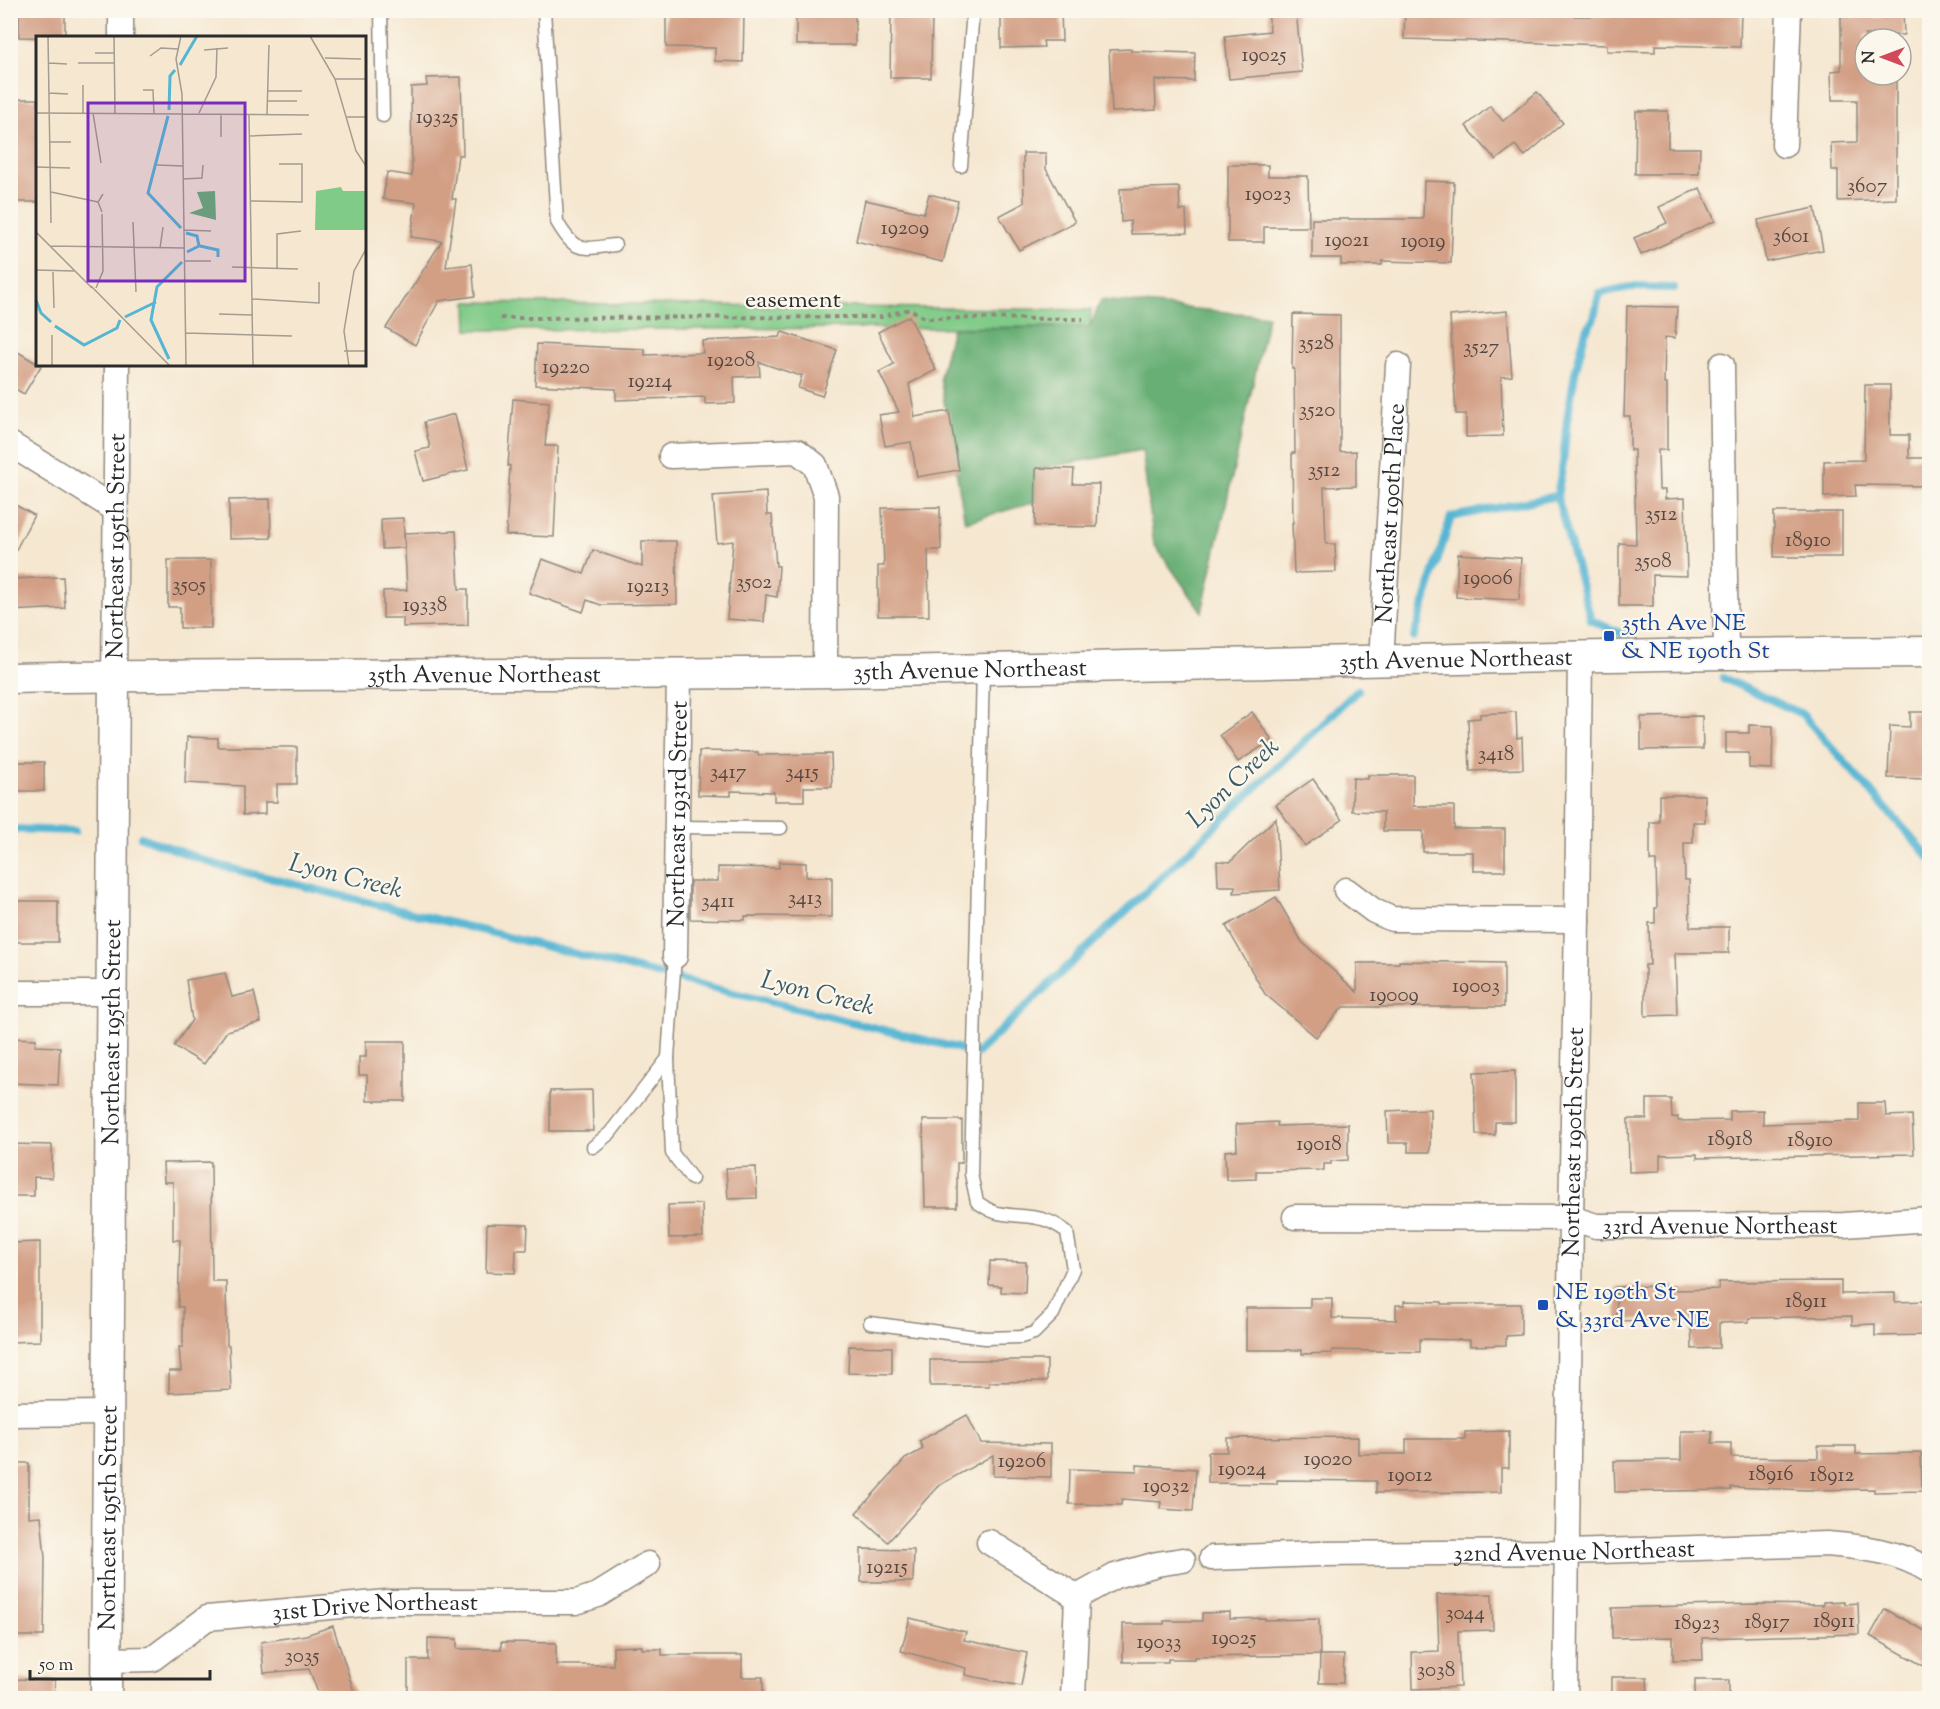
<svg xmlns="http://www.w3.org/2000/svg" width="1940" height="1709" font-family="'Sorts Mill Goudy',serif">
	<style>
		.green { fill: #81cb88; stroke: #567b5a; stroke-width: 1.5 }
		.forest { fill: #68af74; stroke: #4a6d50; stroke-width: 1.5 }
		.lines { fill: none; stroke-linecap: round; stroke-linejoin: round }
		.stream { stroke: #55b5d3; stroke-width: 8 }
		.building { fill: #d29e84 }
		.service-casing { stroke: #90897e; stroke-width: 15 }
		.minor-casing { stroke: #90897e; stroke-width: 27 }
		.tertiary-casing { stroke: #90897e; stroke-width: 33 }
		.path { stroke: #90897e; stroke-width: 4; stroke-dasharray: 4.5 4.5; stroke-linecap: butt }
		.service { stroke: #fff; stroke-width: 12 }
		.minor { stroke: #fff; stroke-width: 24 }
		.tertiary { stroke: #fff; stroke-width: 30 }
		.transit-dot { fill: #1a4fb4; stroke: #fbf7ec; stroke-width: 2 }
		.labels { text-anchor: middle; stroke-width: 4.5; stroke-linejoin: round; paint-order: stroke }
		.number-label { font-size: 21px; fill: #554841 }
		.street-label { font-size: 24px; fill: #2b2b2b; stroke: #fbf7ec }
		.transit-label { font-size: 24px; fill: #164399; stroke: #fbf7ec; text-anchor: start }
		.water-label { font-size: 26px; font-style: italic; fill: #3a5b66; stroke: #fbf7ec }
		.inset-river { fill: none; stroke: #55b5d3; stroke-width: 3 }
		.inset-road { fill: none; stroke: #a49c8e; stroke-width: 1.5 }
		.view { fill: #7b2cbf; fill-opacity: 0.15; stroke: #7b2cbf; stroke-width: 3 }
		.inset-edge { fill: none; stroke: #2b2b2b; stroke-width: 3 }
	</style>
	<rect width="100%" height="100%" fill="#fbf7ec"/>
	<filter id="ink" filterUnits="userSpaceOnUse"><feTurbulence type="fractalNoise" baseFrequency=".0167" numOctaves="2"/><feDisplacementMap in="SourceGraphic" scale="12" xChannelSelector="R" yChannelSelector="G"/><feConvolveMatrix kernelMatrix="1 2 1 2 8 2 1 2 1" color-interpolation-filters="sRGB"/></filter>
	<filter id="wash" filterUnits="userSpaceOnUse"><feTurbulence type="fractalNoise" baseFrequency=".008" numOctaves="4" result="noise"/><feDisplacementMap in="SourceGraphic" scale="24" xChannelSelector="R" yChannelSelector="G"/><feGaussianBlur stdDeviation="1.35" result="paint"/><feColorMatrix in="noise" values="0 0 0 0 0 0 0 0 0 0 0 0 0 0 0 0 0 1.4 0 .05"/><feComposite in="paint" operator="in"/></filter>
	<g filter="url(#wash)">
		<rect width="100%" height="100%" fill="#f5e7d0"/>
		<path class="green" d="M467,302L1091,310L1090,327L468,330Z"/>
		<path class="forest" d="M1101,300L1268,316L1202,612L1154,544L1142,450L1037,469L1036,502L965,522L940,377L952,328L1090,327Z"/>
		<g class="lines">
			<g class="stream">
				<path d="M1557,496L1563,463L1567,420L1575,373L1585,333L1594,318L1599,293L1630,287L1674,288"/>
				<path d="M1414,637L1451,517L1557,496L1591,620L1624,635"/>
				<path d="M1723,678L1802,714L1930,858"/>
				<path d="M10,829L75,831"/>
				<path d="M141,837L217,865L977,1053L1358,690"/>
			</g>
		</g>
		<g id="blocks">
			<g class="building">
				<path d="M19,10H65V38L19,37Z"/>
				<rect x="796" y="10" width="59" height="35"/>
				<path d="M1001,10H1061L1062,41H1043L1044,47L1001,48Z"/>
				<path d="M1268,10H1296L1302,72L1229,79L1225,36L1270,31Z"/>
				<path d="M1405,10H1574V16H1626V10H1741L1740,47L1655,45V52L1607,51V45L1404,39Z"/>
				<path d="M1883,10H1903L1904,35H1865V75H1896V199L1838,201V170H1832L1831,143L1857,142V100H1832L1831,71L1841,70V17H1883Z"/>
				<path d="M891,11L932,12L931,78H890Z"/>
				<path d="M666,13L744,14L743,62L715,61V48L666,47Z"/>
				<path d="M1131,49V51L1195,53L1194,81L1155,80L1156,110L1112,112L1109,50Z"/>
				<path d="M461,77L463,155H458L452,199H456L446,267L472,264L475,296L439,301L415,345L386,328L442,241L411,237L416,203L383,199L387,172L412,176L411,87L427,86L426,78Z"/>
				<path d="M1537,92L1563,123L1525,156L1515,145L1496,160L1466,126L1490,106L1503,121Z"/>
				<rect x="10" y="99" width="28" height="103"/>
				<path d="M1636,111H1668V148H1700L1699,174H1635Z"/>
				<path d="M1023,153H1046V169L1075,222L1019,250L999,216L1024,203Z"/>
				<path d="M1228,165H1268V176H1308L1309,227H1264V242H1228Z"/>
				<path d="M1424,181L1454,182L1451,263L1382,261V265H1341V258H1312V219H1423Z"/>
				<path d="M1179,187L1180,211L1186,210L1187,233L1131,234L1130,221L1121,222L1120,189Z"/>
				<path d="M1700,188L1715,221L1641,255L1634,238L1667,223L1659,207Z"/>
				<path d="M929,194L958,201L943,262L856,241L865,200L924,213Z"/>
				<path d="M1815,208L1823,250L1766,261L1758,220Z"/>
				<path d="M1627,306L1677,307L1675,338L1665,337L1664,384H1667V450H1658L1659,490H1665V499L1685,498L1687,576L1653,575V606H1619V543L1636,544L1634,450H1630V416H1624Z"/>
				<path d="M1507,311L1512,376L1501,377L1503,436L1466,437V414H1456L1450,316Z"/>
				<path d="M1293,314L1340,315V452L1356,451V486L1324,487L1326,544H1335L1336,572L1294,573L1292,523H1293L1292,453H1295L1294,369H1292Z"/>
				<path d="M909,316L936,370L909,384L915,417L949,411L959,470L917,477L911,442L885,446L879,415L899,412L879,372L894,364L878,332Z"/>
				<path d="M782,332L837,350L822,396L798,388L802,375H797L759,362L760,376L734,377L735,403L705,404V397L616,400V389L535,385L537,344L645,349V355L703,353L702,341L780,337Z"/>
				<path d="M10,347L41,366L24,394L10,386Z"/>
				<path d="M1865,385H1890V435H1909V458H1929V486L1855,485L1856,496L1824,497V461L1864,460Z"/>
				<path d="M513,399L549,402L545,446H558L554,537L506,535L510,466H508Z"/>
				<path d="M455,414L468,470L423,481L415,451L430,448L424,422Z"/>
				<path d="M1036,468L1074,469L1073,484H1099L1097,527L1035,526Z"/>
				<path d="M766,492L767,515H772L776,566H779L777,597L766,595L764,622L727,619L733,541L717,543L713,496Z"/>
				<path d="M270,499L271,538L229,539V500Z"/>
				<path d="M10,502L34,515L10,561Z"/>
				<path d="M940,507L941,550H928L929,616H878V566H884L882,508Z"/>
				<rect x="1774" y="512" width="68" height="45"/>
				<path d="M403,518L405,548L382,549L381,519Z"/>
				<path d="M456,531L459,589H468V625L403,627V618H383V591L407,590L404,533Z"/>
				<path d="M642,541H676L677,604L601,605L587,600L583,612L529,593L542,559L584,574L593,550L642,567Z"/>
				<path d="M1458,554L1521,558L1519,600L1456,597Z"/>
				<path d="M168,560H211V628H180V607H168Z"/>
				<path d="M63,577L65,608L10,611V579Z"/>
				<path d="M1252,712L1272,740L1238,762L1220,735Z"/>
				<path d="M1516,712L1517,738L1522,737L1523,769L1470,771L1468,719L1480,718V714Z"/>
				<path d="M1910,712H1929V779L1888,778L1890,726L1910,727Z"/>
				<path d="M1702,716L1703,749L1641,750V717Z"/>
				<path d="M1749,725L1773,726L1772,769L1749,768V753H1726V733H1749Z"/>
				<path d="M187,737L218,738V747H297V784H277V802H265V814L243,815V786L185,783Z"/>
				<path d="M699,751L758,752V755L831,754L832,787H804V801H774V792L731,791V796L698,795Z"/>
				<rect x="10" y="762" width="34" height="29"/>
				<path d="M1368,775H1413V806H1454V829H1505V871H1473V852H1423V831H1383V812L1352,811L1353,778L1368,779Z"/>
				<path d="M1313,779L1342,820L1305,846L1276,805Z"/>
				<path d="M1659,795H1705V822H1693V843H1684L1685,880H1689L1690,927H1729V953H1675L1677,1015L1645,1016V965H1650L1649,923H1655V908H1657L1656,861H1650V822H1659Z"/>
				<path d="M1276,818L1280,890L1234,893L1235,886H1218L1217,861L1230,862Z"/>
				<path d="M779,862L806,863V877H832V917L745,916V920L690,919V881H718V867L779,868Z"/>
				<path d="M1276,897L1302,942L1357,992V963H1399V961L1504,963V1007H1343L1316,1037L1265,994L1226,926Z"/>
				<rect x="10" y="901" width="48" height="41"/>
				<path d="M225,973L232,997L254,992L261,1022L227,1031L204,1064L174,1046L192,1020L186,980Z"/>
				<path d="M10,1038L36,1039L35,1046L60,1047L58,1085L10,1083Z"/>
				<path d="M366,1041H405V1101H367V1075H359V1057H366Z"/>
				<path d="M1515,1071V1122H1495V1135H1476L1474,1072Z"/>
				<path d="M592,1090L593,1131H550V1091Z"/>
				<path d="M1647,1099H1671L1672,1118L1678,1117V1121L1730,1120V1111L1763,1110V1124L1859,1121V1103H1885L1886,1116L1912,1115L1914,1154L1697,1158V1154L1660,1155V1171L1629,1172L1628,1119H1647Z"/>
				<path d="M1430,1109V1152H1408V1143H1388L1387,1111Z"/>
				<path d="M923,1120H962V1163H957V1207H925Z"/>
				<path d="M1277,1122V1126L1348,1124V1160L1331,1161V1164H1324V1170L1256,1171V1179L1226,1180L1225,1151L1237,1150L1236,1124Z"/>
				<path d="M10,1144L52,1145V1178L34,1177V1196H10Z"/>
				<path d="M211,1162L212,1281H226L227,1345H229L231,1390L169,1393V1371H181L179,1347H183V1307H178L180,1240H173V1182H164L163,1163Z"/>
				<path d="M756,1167L757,1198L728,1199L726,1168Z"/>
				<path d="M702,1204L703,1237L669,1238L668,1205Z"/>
				<path d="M487,1224L528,1225L527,1250H516L515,1273L486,1272Z"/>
				<path d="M40,1242V1341L10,1342V1243Z"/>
				<path d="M990,1261L1026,1262L1025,1293L1001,1292V1286L989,1285Z"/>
				<path d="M1841,1281V1294L1895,1293V1302L1928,1301V1335L1875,1336V1324L1852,1325V1316L1749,1318V1322L1719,1323V1348L1692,1349L1691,1319L1617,1321L1616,1287L1675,1286V1290L1719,1289V1282Z"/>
				<path d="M1310,1298H1332V1318L1396,1320V1305H1404V1301L1442,1302V1304H1521V1335L1506,1336V1345L1470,1346V1340L1420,1339V1352L1332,1350V1353L1302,1354V1350H1246V1308H1310Z"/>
				<path d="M849,1346L892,1347V1374L848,1373Z"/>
				<path d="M930,1360H1047V1381L989,1382V1386H930Z"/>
				<path d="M967,1415L981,1443L1051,1444V1477L993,1476V1455L938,1486L888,1542L856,1513L905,1459L923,1449L919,1441Z"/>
				<path d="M1509,1431V1468H1501V1492L1376,1493V1481L1277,1480V1484L1208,1483V1452H1227V1438L1358,1437V1454H1406V1439H1465V1432Z"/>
				<path d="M1681,1431H1712V1443H1731V1457L1818,1458V1446H1856V1454L1921,1453L1922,1491L1874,1492V1489L1807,1490L1731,1487V1490L1615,1492L1614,1461L1681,1460Z"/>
				<path d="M10,1463H29V1517L41,1516L45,1558L44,1636H10V1582H14L10,1526Z"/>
				<path d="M1137,1465L1196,1469L1193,1511L1160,1509L1161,1502L1122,1499L1121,1505L1069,1504L1070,1469L1137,1471Z"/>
				<path d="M861,1549L914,1550L913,1582H861Z"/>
				<path d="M1492,1594L1493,1630L1458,1631L1460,1687L1413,1689L1412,1652L1439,1651L1437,1595Z"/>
				<path d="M1844,1601V1604L1858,1603L1859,1634L1702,1638L1703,1660H1673V1637L1612,1638V1608L1755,1604L1823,1605V1602Z"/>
				<path d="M1885,1609L1929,1633V1669L1870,1636Z"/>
				<path d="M1230,1612V1619L1265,1618V1620L1319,1619L1320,1655L1194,1657V1659H1168V1662H1123V1624H1164V1621H1202V1613Z"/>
				<path d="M910,1618L966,1632L964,1640L1027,1653L1021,1686L965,1675L966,1668L901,1651Z"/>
				<path d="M333,1626L356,1698H320L309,1669L264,1673L261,1642L306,1635Z"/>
				<path d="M428,1638L457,1639V1649H501V1642L556,1643V1665H613V1647L642,1646V1649H662V1655H742V1677H763V1698H408V1660H428Z"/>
				<path d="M1320,1655H1344L1343,1683H1319Z"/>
				<path d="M1612,1677H1647L1648,1698H1612Z"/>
				<path d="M10,1679L55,1680L54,1698H10Z"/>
				<rect x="1695" y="1680" width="34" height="18"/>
			</g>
		</g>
	</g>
	<g filter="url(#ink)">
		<use href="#blocks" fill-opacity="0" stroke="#90897e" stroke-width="1.5"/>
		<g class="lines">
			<g class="service-casing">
				<g id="service">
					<path d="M381,10L383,116"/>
					<path d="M544,10L557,222C576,254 581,249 615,245"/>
					<path d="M961,166L973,10"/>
					<path d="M678,827L781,828"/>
					<path d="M675,956L668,1058L672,1153L692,1179"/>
					<path d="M593,1147L610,1133L668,1058"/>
					<path d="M870,1323L985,1338L1021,1337L1034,1333L1053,1314L1073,1269L1067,1232C1041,1212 1026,1219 998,1213C991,1212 983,1206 977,1202L971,1174L983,670"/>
				</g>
			</g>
			<g class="minor-casing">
				<g id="minor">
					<path d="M121,38V10"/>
					<path d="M1784,145L1789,10"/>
					<path d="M1722,365L1726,653"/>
					<path d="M10,444L115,509"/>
					<path d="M671,456L797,451L815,465L826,496L825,672"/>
					<path id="s1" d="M1381,661L1398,365"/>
					<path id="s2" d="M114,676L117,364"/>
					<path d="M1346,890L1374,911L1392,919L1577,920"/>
					<path id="s3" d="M675,956L679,672"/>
					<path d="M10,993H112"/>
					<path id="s4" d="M1295,1217L1571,1218L1596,1226L1844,1225L1930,1219"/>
					<path d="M10,1414L108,1413"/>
					<path d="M989,1542L1077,1597L1115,1576L1157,1564L1183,1560"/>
					<path id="s5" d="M1212,1558L1319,1554L1567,1552L1827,1544C1863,1547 1898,1551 1930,1571"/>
					<path id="s6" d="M107,1660L152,1659L207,1618L387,1602H576L598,1595L648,1564"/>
					<path d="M1073,1698L1077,1597"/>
					<path id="s7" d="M1565,1698L1571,1218L1577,920L1580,655"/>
				</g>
			</g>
			<g class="tertiary-casing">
				<g id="tertiary">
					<path id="s8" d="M10,678C284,672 557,676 830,672C1197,666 1563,654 1930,652"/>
					<path id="s9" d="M106,1698L114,676"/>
				</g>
			</g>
			<path class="path" d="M500,318L881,317L910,309L925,318L1083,319"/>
			<use href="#service" class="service"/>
			<use href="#minor" class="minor"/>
			<use href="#tertiary" class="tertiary"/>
		</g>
	</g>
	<g class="transit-dot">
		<rect x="1603" y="630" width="12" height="12" rx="3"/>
		<rect x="1537" y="1299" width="12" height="12" rx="3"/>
	</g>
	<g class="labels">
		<g class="number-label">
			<text x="1264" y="61">19025</text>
			<text x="437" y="123">19325</text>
			<text x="1867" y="192">3607</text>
			<text x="1268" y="200">19023</text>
			<text x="905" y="234">19209</text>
			<text x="1791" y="242">3601</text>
			<text x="1347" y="246">19021</text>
			<text x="1423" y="247">19019</text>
			<text x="1316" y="349">3528</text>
			<text x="1481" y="353">3527</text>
			<text x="731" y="366">19208</text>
			<text x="566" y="373">19220</text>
			<text x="650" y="387">19214</text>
			<text x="1317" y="416">3520</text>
			<text x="1324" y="476">3512</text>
			<text x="1661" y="520">3512</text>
			<text x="1808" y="546">18910</text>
			<text x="1653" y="567">3508</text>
			<text x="1488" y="584">19006</text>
			<text x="754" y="588">3502</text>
			<text x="189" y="591">3505</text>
			<text x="648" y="592">19213</text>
			<text x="425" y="611">19338</text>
			<text x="1496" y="760">3418</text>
			<text x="728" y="778">3417</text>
			<text x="802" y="778">3415</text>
			<text x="805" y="904">3413</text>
			<text x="718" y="907">3411</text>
			<text x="1476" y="992">19003</text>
			<text x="1394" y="1001">19009</text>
			<text x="1730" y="1145">18918</text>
			<text x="1810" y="1146">18910</text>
			<text x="1319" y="1150">19018</text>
			<text x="1806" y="1307">18911</text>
			<text x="1328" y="1465">19020</text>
			<text x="1022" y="1467">19206</text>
			<text x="1242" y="1475">19024</text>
			<text x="1771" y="1480">18916</text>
			<text x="1410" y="1481">19012</text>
			<text x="1832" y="1481">18912</text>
			<text x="1166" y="1492">19032</text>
			<text x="887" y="1573">19215</text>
			<text x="1465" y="1619">3044</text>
			<text x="1834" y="1627">18911</text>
			<text x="1767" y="1628">18917</text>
			<text x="1697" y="1629">18923</text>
			<text x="1234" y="1644">19025</text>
			<text x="1159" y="1648">19033</text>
			<text x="302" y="1662">3035</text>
			<text x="1436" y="1676">3038</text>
		</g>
		<g class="street-label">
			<text x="793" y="307">easement</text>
			<text dy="8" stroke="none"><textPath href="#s1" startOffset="148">Northeast 190th Place</textPath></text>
			<text dy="8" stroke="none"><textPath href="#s2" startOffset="130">Northeast 195th Street</textPath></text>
			<text dy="8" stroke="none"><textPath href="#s8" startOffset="1446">35th Avenue Northeast</textPath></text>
			<text dy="8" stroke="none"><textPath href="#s8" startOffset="960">35th Avenue Northeast</textPath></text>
			<text dy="8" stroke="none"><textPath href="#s8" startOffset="474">35th Avenue Northeast</textPath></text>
			<text dy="8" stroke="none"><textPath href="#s3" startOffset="142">Northeast 193rd Street</textPath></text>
			<text dy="8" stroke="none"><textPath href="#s9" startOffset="666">Northeast 195th Street</textPath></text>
			<text dy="8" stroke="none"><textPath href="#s7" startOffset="556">Northeast 190th Street</textPath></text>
			<text dy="8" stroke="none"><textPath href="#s4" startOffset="426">33rd Avenue Northeast</textPath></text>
			<text dy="8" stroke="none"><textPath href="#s9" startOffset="180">Northeast 195th Street</textPath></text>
			<text dy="8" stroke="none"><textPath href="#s5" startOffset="362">32nd Avenue Northeast</textPath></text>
			<text dy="8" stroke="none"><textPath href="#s6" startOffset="282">31st Drive Northeast</textPath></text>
		</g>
		<g class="transit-label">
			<text x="1621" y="630">35th Ave NE<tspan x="1621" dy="28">&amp; NE 190th St</tspan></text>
			<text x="1555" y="1299">NE 190th St<tspan x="1555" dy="28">&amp; 33rd Ave NE</tspan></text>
		</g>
		<g class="water-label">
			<text transform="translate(1232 782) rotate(-44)" y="9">Lyon Creek</text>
			<text transform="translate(346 875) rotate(14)" y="9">Lyon Creek</text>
			<text transform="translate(818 992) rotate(14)" y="9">Lyon Creek</text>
		</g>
	</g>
	<g transform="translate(36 36)">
		<rect width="330" height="330" fill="#f5e7d0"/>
		<path d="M305,151L307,155H330V194H279L280,155Z" fill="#81cb88"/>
		<path d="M179,155L180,184L153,177L167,172L161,156Z" fill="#68af74"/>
		<path class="inset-river" d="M144,29L161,0M133,74L134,40L139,34M132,80L112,157L145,192M150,197L161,200L163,210L151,216M164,210L182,214V221M0,264L5,277L15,286M89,281L120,266M19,290L48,309L81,292L84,284M133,323L115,284L121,251L146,226"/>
		<path class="inset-road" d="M12,0L15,187M78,0L79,77M145,0L140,23L146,58L150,330M274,0L299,43L320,115L330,130M168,14L192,12M59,17H79M114,20L125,12L142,13M289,22L325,23M13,27L31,28M42,27H79M299,43H330M47,49V77M107,54H117L118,78M232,55H266M13,57L32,58M231,65H261M0,77L273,79M57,77L65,127M163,77L180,41L181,12M185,78V101M231,78L233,9M213,79L217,330M311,81H330M213,100L266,98M14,106H35M121,129L147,130M0,131L34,132M147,143L166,142L167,129M15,156L62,166M215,165L266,166V128H243M66,176L62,166L67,158M97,186L100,256M148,194L175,195M0,196L56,252M14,210L149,212M124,212L127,191M149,225H175M196,231L262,233M241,233V198L265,195M0,234L38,235M17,236L18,272M55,250L134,330M60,252L67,235L66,178M216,263L283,267V246M183,278L216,279M150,297L256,300M16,299V330M308,315H330M313,330L308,295L318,235L330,213"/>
		<path class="view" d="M52,67H209V245H52Z"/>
		<rect width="330" height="330" class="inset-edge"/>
	</g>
	<rect width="1940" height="1709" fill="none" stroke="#fbf7ec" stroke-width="36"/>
	<g transform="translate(1883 57) rotate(270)"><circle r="28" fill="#fbf7ec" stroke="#a8a59f" stroke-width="1.5"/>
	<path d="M0-4.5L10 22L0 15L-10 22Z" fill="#d1495b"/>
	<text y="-9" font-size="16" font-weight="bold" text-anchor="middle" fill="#2b2b2b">N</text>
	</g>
	<path d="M30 1670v9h180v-9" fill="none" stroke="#2b2b2b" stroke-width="3"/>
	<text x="39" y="1670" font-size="18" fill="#2b2b2b" stroke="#fbf7ec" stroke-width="4.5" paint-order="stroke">50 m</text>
</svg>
